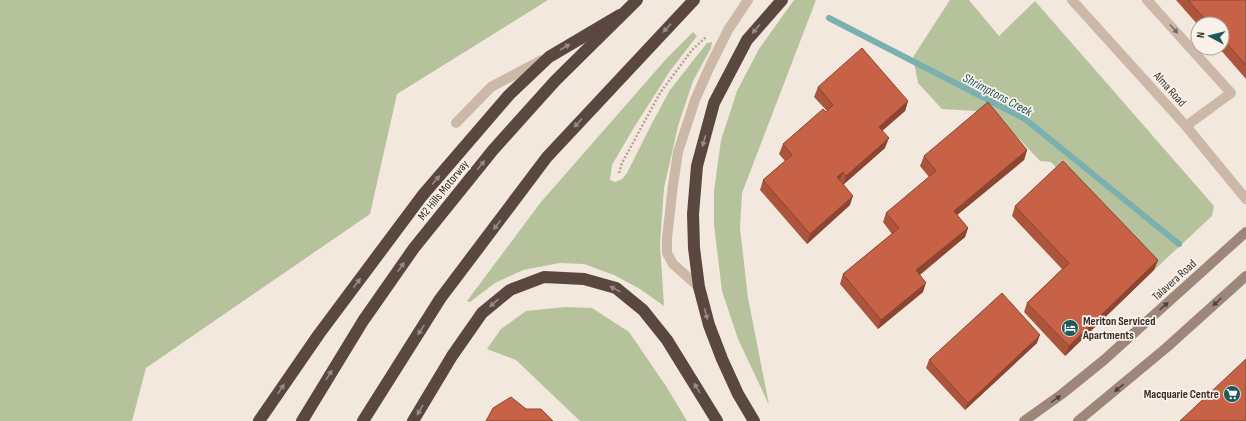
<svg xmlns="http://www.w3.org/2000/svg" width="1246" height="421" font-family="'Sofia Sans Condensed',sans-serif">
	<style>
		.green { fill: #b6c29c }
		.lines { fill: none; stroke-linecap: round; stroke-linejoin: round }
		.stream { stroke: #7bb0b1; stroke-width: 6 }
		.path { stroke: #b7a292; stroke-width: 2.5; stroke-dasharray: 2 2; stroke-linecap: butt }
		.service { stroke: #cbb8a8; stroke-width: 10 }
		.minor { stroke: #cbb8a8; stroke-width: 10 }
		.secondary { stroke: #9f867a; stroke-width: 10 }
		.motorway { stroke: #594740; stroke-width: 12 }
		.wall { fill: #ac543c }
		.shaded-wall { fill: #8c4531 }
		.building { fill: #c86246; stroke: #8c4531 }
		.oneway { fill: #998b84 }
		.oneway2 { fill: #7a6c62 }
		.oneway3 { fill: #52433d }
		.labels { text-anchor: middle; stroke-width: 3.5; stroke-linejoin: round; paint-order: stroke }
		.street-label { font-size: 12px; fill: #382d29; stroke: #faf2ea }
		.poi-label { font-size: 12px; font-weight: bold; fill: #382d29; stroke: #faf2ea; text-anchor: start }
		.water-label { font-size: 13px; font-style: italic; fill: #1d585b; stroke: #faf2ea }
	</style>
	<rect width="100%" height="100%" fill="#f3e8dd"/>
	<g class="green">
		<path d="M0,0H548L397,94L370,214L146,368L132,421H0Z"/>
		<path d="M794,0H816L742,193L740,228L748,298L769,405L738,339L722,291L714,225V191L721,140L737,91L759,49Z"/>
		<path d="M950,0H969L999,36L1035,1L1214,206L1212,216L1154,270L1051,162L1040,161L994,112L942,109L918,83L913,57Z"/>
		<path d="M693,32L697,36L670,71L633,129L612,165L610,180L615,182L622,179L627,173L650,127L670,90L707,43L712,42L711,48L693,81L678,126L664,188L660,244L664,306L640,289L614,275L584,264L560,263L523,270L495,283L470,302L467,301L541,202L667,58Z"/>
		<path d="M565,307L592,308L629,332L666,386L687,421H580L516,360L487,349L501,329L526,311Z"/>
	</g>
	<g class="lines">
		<path class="stream" d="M829,18L1025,119L1179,244"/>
		<path class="path" d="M619,173L622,163L660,93L692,50L706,37"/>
		<g class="service">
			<path d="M1147,0L1231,93L1186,126"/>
			<path d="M456,123L491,87L542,60"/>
			<path d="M699,287L673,264L667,253V238L673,185L678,152L695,100L710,66L728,30L748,0"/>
		</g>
		<path class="minor" d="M1072,0L1186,126L1246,199"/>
		<g class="secondary">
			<path d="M1024,421L1062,394L1104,360L1246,232"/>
			<path d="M1078,421L1166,348L1246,276"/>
		</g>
		<g class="motorway">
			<path d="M259,421L319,334L422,196L509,95L549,57L620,15"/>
			<path d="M302,421L363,321L414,248L493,150L555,81L637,0"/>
			<path d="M363,421L440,299L547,157L694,0"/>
			<path d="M413,421L452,356L482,313L510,290L544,277L584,279L616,288L643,310L667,340L717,421"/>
			<path d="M754,421L738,394L722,359L709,325L699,287L694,248L693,214L697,166L714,103L747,40L782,0"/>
		</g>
	</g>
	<g class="wall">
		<path d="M1176,0H1246V79L1219,48H1222V24H1198V25Z"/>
		<path d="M818,87L908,101L905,111L882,131L885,148L844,184L850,205L807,244L760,190L763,180L785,161L779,154L783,144L827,111L814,97Z"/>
		<path d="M1027,150L1024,160L957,215L968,228L965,237L920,275L923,292L878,329L840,284L843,274L892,234L883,222L886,213L929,177L920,166L924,156Z"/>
		<path d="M1015,206L1158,260L1154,270L1065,356L1024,312L1027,303L1062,269L1012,216Z"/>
		<path d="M1037,343L965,410L926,368L929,360Z"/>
	</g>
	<g class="shaded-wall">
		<path d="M908,101L905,111L875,137L879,127Z"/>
		<path d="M889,138L885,148L843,185L846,176Z"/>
		<path d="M1027,150L1024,160L951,220L954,211Z"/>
		<path d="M843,172L839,182L837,177Z"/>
		<path d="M853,196L850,205L807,244L810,234Z"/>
		<path d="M968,228L965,237L913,280L916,270Z"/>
		<path d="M1158,260L1154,270L1065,356L1069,346Z"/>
		<path d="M926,283L923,292L878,329L881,320Z"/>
		<path d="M1040,335L1037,343L965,410L968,403Z"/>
	</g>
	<g class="building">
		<path d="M1188,0H1246V65L1222,38V24H1209Z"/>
		<path d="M862,48L908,101L879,127L889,138L846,176L843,172L837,177L853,196L810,234L763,180L792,155L783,144L823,109L826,112L833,105L818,87Z"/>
		<path d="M988,102L1027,150L954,211L968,228L916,270L926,283L881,320L843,274L899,228L886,213L936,171L924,156Z"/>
		<path d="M1063,161L1158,260L1069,346L1027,303L1069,263L1015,206Z"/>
		<path d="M1002,293L1040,335L968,403L929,360Z"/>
		<path d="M1246,359V421H1180Z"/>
		<path d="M511,397L526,409H541L553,421H486L493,408Z"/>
	</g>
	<defs><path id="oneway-solid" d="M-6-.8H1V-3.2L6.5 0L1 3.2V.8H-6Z"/></defs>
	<g class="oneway">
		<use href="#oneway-solid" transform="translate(667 28) rotate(133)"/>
		<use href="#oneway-solid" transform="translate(756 29) rotate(131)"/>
		<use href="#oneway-solid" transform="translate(565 47) rotate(-30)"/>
		<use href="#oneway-solid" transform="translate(578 123) rotate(133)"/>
		<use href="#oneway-solid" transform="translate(704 141) rotate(106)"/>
		<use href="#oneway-solid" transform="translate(481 165) rotate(-51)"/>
		<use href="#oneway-solid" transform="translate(436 180) rotate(-49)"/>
		<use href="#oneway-solid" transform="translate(497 225) rotate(127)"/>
		<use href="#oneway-solid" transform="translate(401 267) rotate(-55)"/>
		<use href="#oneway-solid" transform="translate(357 283) rotate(-53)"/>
		<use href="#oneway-solid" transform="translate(615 289) rotate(-153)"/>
		<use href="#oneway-solid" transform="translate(494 303) rotate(140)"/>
		<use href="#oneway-solid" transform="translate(706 314) rotate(75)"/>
		<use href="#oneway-solid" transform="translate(421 330) rotate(123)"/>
		<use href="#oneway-solid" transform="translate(329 375) rotate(-58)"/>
		<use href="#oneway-solid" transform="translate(697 388) rotate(-121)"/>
		<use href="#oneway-solid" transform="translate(281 389) rotate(-56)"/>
		<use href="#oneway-solid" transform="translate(420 410) rotate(120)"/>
	</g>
	<use class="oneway2" href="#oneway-solid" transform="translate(1174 29) rotate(48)"/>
	<g class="oneway3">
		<use href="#oneway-solid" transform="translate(1217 302) rotate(138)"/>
		<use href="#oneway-solid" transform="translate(1164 306) rotate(-42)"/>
		<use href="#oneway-solid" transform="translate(1119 388) rotate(140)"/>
		<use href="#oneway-solid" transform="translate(1056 399) rotate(-35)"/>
	</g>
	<defs>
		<g id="hotel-disc" transform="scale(0.9)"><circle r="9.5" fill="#1d585b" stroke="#faf2ea"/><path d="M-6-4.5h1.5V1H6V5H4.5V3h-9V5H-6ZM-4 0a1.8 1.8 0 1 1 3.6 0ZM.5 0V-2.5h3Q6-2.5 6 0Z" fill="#fff"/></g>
		<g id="supermarket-disc" transform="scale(0.9)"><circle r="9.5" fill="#1d585b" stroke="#faf2ea"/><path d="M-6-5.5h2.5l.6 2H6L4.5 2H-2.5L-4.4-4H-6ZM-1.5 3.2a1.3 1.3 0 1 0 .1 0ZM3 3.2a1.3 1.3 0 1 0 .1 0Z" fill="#fff"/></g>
	</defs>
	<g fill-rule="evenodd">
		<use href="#hotel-disc" x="1070" y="328"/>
		<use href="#supermarket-disc" x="1232" y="394"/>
	</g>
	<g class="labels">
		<g class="street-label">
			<text transform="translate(1170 89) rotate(48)" y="4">Alma Road</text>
			<text transform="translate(443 190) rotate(-51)" y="4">M2 Hills Motorway</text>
			<text transform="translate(1174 280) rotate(-42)" y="4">Talavera Road</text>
		</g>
		<g class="poi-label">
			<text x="1083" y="325">Meriton Serviced<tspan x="1083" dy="14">Apartments</tspan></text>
			<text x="1219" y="398" text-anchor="end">Macquarie Centre</text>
		</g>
		<g class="water-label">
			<text transform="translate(998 94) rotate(28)" y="5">Shrimptons Creek</text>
		</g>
	</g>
	<g transform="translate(1210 36) rotate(277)"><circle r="19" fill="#faf2ea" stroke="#aca39d"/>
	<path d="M0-3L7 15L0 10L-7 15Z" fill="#1d585b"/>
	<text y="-6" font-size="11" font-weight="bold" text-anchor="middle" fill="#382d29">N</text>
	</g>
</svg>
